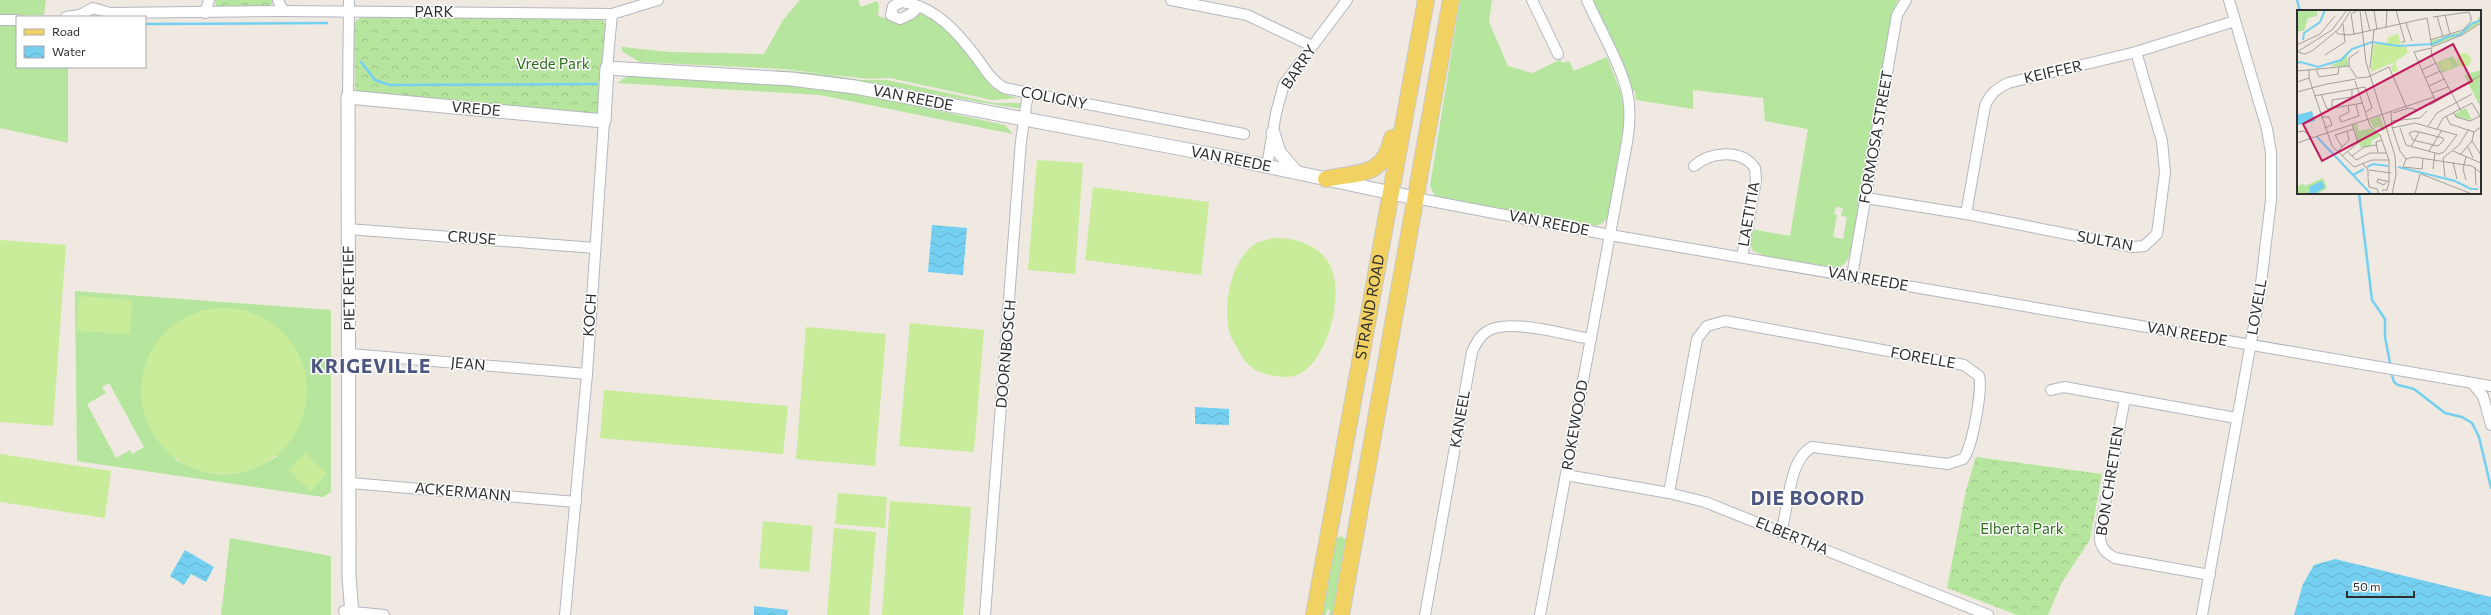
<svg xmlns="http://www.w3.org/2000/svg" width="2491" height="615" font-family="Commissioner,sans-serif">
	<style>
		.grass { fill: #b6e59e; fill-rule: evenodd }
		.forest { fill: url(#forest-crowns) }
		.pitch { fill: #c9ec9a }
		.water { fill: url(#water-waves) }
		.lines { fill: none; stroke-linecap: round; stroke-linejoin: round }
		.stream { stroke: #75cff0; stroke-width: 2.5 }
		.minor-casing { stroke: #b4b7c1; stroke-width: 12 }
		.tertiary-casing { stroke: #b4b7c1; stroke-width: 15 }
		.primary-casing { stroke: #c9c9c9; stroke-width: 18 }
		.minor { stroke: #fff; stroke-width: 10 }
		.tertiary { stroke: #fff; stroke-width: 13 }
		.primary { stroke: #f2d163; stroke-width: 16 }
		.labels { text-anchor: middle; stroke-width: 3; stroke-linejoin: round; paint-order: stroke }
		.street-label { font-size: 15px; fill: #2e2e2e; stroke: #fff }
		.park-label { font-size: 15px; fill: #2c6e1b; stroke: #fff }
		.district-label { font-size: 19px; font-weight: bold; letter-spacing: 1px; fill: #4d5680; stroke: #fff }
		.inset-river { fill: none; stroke: #75cff0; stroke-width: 2 }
		.inset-road { fill: none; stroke: #a29e99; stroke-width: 1 }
		.view { fill: #c2185b; fill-opacity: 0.15; stroke: #c2185b; stroke-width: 2 }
		.inset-edge { fill: none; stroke: #2e2e2e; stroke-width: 2 }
	</style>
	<defs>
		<pattern id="forest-crowns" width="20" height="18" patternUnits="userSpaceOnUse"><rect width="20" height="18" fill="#b6e59e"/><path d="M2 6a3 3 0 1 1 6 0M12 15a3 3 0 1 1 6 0" fill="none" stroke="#9dc588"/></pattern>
		<pattern id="water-waves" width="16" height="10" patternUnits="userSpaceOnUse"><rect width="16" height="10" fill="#75cff0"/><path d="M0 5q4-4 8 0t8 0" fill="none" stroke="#66b2ce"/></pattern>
	</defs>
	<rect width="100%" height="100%" fill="#efe9e1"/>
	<g class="grass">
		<path d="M0,0H46L44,15H0Z"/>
		<path d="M800,0H858L861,7L877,1L879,6L878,16L896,22C902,19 912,12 919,13C941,14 979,70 992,87L1001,93L1018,98L992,100L890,78L870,79L783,69L639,62L622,51V47L670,52L764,54L783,20Z"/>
		<path d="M1460,0H1492L1489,22L1508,66L1532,73L1560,60L1563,63L1569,61L1574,71L1607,57L1621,93L1625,118L1608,217L1603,223L1596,226L1457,202L1435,196L1430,186Z"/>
		<path d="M1593,0H1898L1892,12L1853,239C1850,252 1850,264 1837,268L1765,256L1753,251L1749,242L1751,229L1790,236L1808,129L1765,121L1763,98L1693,90V109L1636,100L1635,91H1632ZM1836,207L1843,208L1841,216L1847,217L1843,239L1833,237L1837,215L1834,214Z"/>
		<path d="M0,24H17V67H68V143L0,128Z"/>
		<path d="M778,70L826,74L860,80H887L994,103H1021L1019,108H1015L860,82L772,71Z"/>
		<path d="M629,75L833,88L1005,125L1013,134L820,95L617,83Z"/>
		<path d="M75,291L331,310V492L323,497L77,461ZM109,383L144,447L132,454L130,450L116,458L87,404L106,393L102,387ZM278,456C237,480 216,480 174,459Z"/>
		<path d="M1341,536L1346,540L1347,549L1335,615H1329L1330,610L1327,609L1326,615H1320L1333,547L1337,538Z"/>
		<path d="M230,538L331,556V615H221Z"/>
	</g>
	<g class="forest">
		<path d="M215,0H272L273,3L266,8H221L216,7Z"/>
		<path d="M363,16L601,17L606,25L598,111L595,114L359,92L355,90L354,22Z"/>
		<path d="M1976,457L2102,474L2090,540L2062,582L2048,615H2017L1947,588L1966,490Z"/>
	</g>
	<g class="pitch">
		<path d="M1037,160L1083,163L1075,274L1028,270Z"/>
		<path d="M1093,187L1209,202L1201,275L1085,260Z"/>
		<path d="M1274,238C1295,238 1319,244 1330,265C1345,294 1328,362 1297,375C1290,378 1277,377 1270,375C1256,372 1247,366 1240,353C1237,348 1234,342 1231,337C1221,311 1230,261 1254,245C1259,241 1268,240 1274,238Z"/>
		<path d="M0,240L66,245L53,426L0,422Z"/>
		<path d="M79,296L132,300L130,334L77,331Z"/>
		<circle cx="224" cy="391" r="83"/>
		<path d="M910,323L984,330L974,452L899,446Z"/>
		<path d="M806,327L886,334L875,466L796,459Z"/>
		<path d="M604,390L788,406L783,454L600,438Z"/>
		<path d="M305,453L327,474L311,491L288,470Z"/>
		<path d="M0,454L111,471L105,518L0,502Z"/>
		<path d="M838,493L887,497L885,528L835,524Z"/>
		<path d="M890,501L971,507L963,615H882Z"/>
		<path d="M763,521L813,526L809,572L759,568Z"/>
		<path d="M834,528L876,532L869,615H827Z"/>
	</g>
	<g class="water">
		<path d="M932,225L967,228L963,275L928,272Z"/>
		<path d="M1195,407L1229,409V425L1195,424Z"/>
		<path d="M185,550L214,567L206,582L191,574L184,585L170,576Z"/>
		<path d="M2335,559L2491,597V615H2294L2303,584L2314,565Z"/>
		<path d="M754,606L788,610L787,615H754Z"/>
	</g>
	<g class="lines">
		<g class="stream">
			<path d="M2297,0L2300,11"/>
			<path d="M145,24L327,23"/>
			<path d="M361,62L375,80L389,85L596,84"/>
			<path d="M2359,193L2372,300L2385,319V337L2390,363"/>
			<path d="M2392,375L2394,382L2398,385L2414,389L2445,413L2462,417L2472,423L2479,437L2491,488"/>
		</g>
		<g class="minor-casing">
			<g id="minor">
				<path d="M278,0L283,11"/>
				<path d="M1171,0L1247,15L1312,46"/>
				<path d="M1532,0L1558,54"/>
				<path d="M919,6L911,14L900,19L891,15L893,6L902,2C935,6 958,33 977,58C985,69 992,81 1004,88L1244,134"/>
				<path d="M205,13L209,0"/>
				<path d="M66,17L80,15L93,8L110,13L283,11L612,14L658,0"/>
				<path d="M0,20H17"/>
				<path d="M607,68L612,14"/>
				<path d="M348,97L349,0"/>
				<path d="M1267,166L1276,113L1284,84L1347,0"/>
				<path d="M1694,166C1710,152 1741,148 1755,168L1756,180L1742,257"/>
				<path d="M1415,198L1610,235L2491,386"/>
				<path d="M1866,198L1966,214L2133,247L2144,246L2157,234L2165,172L2162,141L2136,52"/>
				<path d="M1966,214L1985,106C1990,94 1996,89 2008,83L2136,52L2235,21"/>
				<path d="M348,229L595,248"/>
				<path d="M1852,276L1897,15L1906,0"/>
				<path d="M350,354L587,374"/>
				<path d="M2472,383L2483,396L2491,425"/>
				<path d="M2051,390L2064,387L2125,398"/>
				<path d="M1566,475L1669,493L1705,502L1988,615"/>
				<path d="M350,483L576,502"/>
				<path d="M1669,493L1697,339L1707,326L1725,321L1964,365L1979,376C1983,388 1972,450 1963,459L1948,464L1812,447C1788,460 1789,507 1781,532"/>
				<path d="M2210,575L2115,558C2102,551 2099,544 2100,531L2125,398L2236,418"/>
				<path d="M344,611L384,615"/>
				<path d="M565,615L587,374L604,121"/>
				<path d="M985,615L1021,141L1028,93"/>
				<path d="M1425,615L1472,352C1475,345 1479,337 1486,332C1507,317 1566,335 1591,339"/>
				<path d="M1540,615L1622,169C1626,148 1631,127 1629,105C1628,76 1599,28 1587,0"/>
				<path d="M2202,615L2260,292L2271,200V153L2267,129L2229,0"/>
			</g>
		</g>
		<g class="tertiary-casing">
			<g id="tertiary">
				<path d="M1273,133L1279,152L1296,172"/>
				<path d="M352,615L349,576L348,97L604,121L607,68L791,79L855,87L1215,155L1415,198"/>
			</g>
		</g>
		<g class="primary-casing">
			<g id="primary">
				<path d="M1326,179C1359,172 1384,177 1392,138"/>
				<path id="s1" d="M1314,615L1426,0"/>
				<path d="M1341,615L1451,0"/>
			</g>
		</g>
		<use href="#minor" class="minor"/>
		<use href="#tertiary" class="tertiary"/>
		<use href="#primary" class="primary"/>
	</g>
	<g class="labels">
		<g class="street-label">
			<text x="434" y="17">PARK</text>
			<text transform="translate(1299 67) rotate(-56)" y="5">BARRY</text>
			<text transform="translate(2053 72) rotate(-13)" y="5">KEIFFER</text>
			<text transform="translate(913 98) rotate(11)" y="5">VAN REEDE</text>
			<text transform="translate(1054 98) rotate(11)" y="5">COLIGNY</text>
			<text transform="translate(476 109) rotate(5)" y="5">VREDE</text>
			<text transform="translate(1876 137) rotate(-80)" y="5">FORMOSA STREET</text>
			<text transform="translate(1231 159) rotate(11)" y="5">VAN REEDE</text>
			<text transform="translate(1749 214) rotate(-80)" y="5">LAETITIA</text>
			<text transform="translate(1549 223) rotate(11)" y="5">VAN REEDE</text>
			<text transform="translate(472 238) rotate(4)" y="5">CRUSE</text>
			<text transform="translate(2105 241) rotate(10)" y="5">SULTAN</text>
			<text transform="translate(1868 279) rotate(10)" y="5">VAN REEDE</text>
			<text transform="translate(349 288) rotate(-91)" y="5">PIET RETIEF</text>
			<text dy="5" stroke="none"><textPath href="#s1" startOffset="313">STRAND ROAD</textPath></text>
			<text transform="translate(2257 307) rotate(-80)" y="5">LOVELL</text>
			<text transform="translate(590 315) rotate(-86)" y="5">KOCH</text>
			<text transform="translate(2187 334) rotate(10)" y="5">VAN REEDE</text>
			<text transform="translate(1006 354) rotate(-85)" y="5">DOORNBOSCH</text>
			<text transform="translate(1923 358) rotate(10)" y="5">FORELLE</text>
			<text transform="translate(468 364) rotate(5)" y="5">JEAN</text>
			<text transform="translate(1460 419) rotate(-80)" y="5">KANEEL</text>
			<text transform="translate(1575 425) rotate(-80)" y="5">ROKEWOOD</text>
			<text transform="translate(2110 481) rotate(-81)" y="5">BON CHRETIEN</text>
			<text transform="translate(463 492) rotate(5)" y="5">ACKERMANN</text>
			<text transform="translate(1792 536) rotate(22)" y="5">ELBERTHA</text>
		</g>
		<g class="park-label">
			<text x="553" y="69">Vrede Park</text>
			<text x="2022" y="534">Elberta Park</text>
		</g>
		<g class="district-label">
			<text x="371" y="373">KRIGEVILLE</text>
			<text x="1808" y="505">DIE BOORD</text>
		</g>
	</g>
	<g transform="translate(2297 10)">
		<rect width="184" height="184" fill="#efe9e1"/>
		<path d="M0,0L20,1V6L11,8L7,21H2L0,24ZM156,46L162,56L145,63L140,52ZM184,60V98L167,65ZM169,98L175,110L159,107L158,104ZM83,106L88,121H86L82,116L77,119L72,110ZM56,114H63L60,115L62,121L74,118L83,126L74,131V135L65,138L61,133ZM26,168L30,178L20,184H18L24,179L26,172L12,177L13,184H0V177L6,173L8,176Z" fill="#b6e59e"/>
		<path d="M181,7H184V12L167,23L136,36L134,31L166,21L181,10ZM50,45L51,56H32L44,51Z" fill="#b6e59e"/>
		<path d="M101,23L104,35L90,34L91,28ZM82,34L110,37V42L114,40L98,52L101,61L96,62L94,57L97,52L74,62L76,35ZM160 50a7 7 0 1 1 14 0a7 7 0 1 1-14 0ZM143.5 55a5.5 5.5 0 1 1 11 0a5.5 5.5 0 1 1-11 0Z" fill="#c9ec9a"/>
		<path d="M15,101L18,111L1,115L0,105ZM25,171L28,177L18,184H13L12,177Z" fill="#75cff0"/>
		<path class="inset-river" d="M6,30L7,23L23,12L28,0M0,53L4,52L21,57L44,50L55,39L75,32L101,36L136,34L152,26L163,25L174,14L184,10M20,127L74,184M70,157L76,154L91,156M101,157L158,171L174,179H181M56,165L67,159"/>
		<path class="inset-road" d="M63,0L69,52L98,146L99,165L95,184M68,0L73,21M77,0L80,20M99,0L103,15M148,5L153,24M140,6L146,27M136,7L172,2L174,7M130,8L135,37M109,13L115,31M103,15L108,32H104M89,18L90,0M38,21L41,24L53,25L130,8M57,24L54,4L61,0M133,30L166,20L174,11V7M0,35L23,24L38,6M135,37L165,25L184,13M134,38L117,42L138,90M134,38L135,46L164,101M0,42L8,44L15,41L42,19L54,0M0,42L35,20L50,0M28,45L48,32L46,14M121,52L135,46M52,56V48L62,41M73,58L77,20M19,59L22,67L41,64L42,57M12,60V68L35,136L57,157L75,150H92M125,60L139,53M0,61L52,56L60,68M60,68L71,67L92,57L110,99M128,68L143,61M58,71L73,116L83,125L92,150V172L90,180H85M0,72L12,68M132,76L147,69M0,82L30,74L59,69M135,83L151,77M24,84L30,99L66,93M17,86L68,77L75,98L69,102M133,95L184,65M51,96L52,102L42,107L44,112L62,106L59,95M35,98V90L55,87V80M94,102L95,117L103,141L109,149M96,103L112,98L121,100M149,106L153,114L177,122M24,107H32L35,115L27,118M95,111L123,108L130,101M131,116L140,103L175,84M95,118L118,113L160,125L147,142L142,144L109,135L103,118M140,119L146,108L175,93L183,106L173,111L159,107L157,103M118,121L146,128L147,130L141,136L116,130L112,123ZM0,122L7,121L14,127M175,131L184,145M0,133L137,87M45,137L38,125L57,119M114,137L122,122M171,137L176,148M50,141L59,150L73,143H90M132,141L145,120M156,141L184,153M40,142L52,130L50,121M81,143L79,132L85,130M163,145L175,131L177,122L184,117M45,146L61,133L55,114M55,146L67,137L79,135M126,149L125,159L106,157L109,149L117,147L175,156L184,163M156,152L160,169M66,154L71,160V167M178,157L179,175M136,159L138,143M72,160L94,163M124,164L175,184M148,167L146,148L162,135L172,119M71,168L72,177L80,179L82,184M169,170L166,159L169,147M90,171L87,175L80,172L81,169L84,170L90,171L92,172M118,184L123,164"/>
		<path class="view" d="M156,34L175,71L25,151L6,114Z"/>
		<rect width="184" height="184" class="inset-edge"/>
	</g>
	<rect x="16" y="16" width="130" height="52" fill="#ffffff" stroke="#ababab"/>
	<rect x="24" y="29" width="20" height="6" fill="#f2d163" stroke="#ababab"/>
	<text x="52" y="36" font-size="12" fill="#2e2e2e">Road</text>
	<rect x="24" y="46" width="20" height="12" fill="url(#water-waves)" stroke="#ababab"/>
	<text x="52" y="56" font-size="12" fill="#2e2e2e">Water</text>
	<path d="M2347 591v6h67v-6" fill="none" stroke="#2e2e2e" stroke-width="2"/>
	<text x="2353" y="591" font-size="12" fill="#2e2e2e" stroke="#ffffff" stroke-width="3" paint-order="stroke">50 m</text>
</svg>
